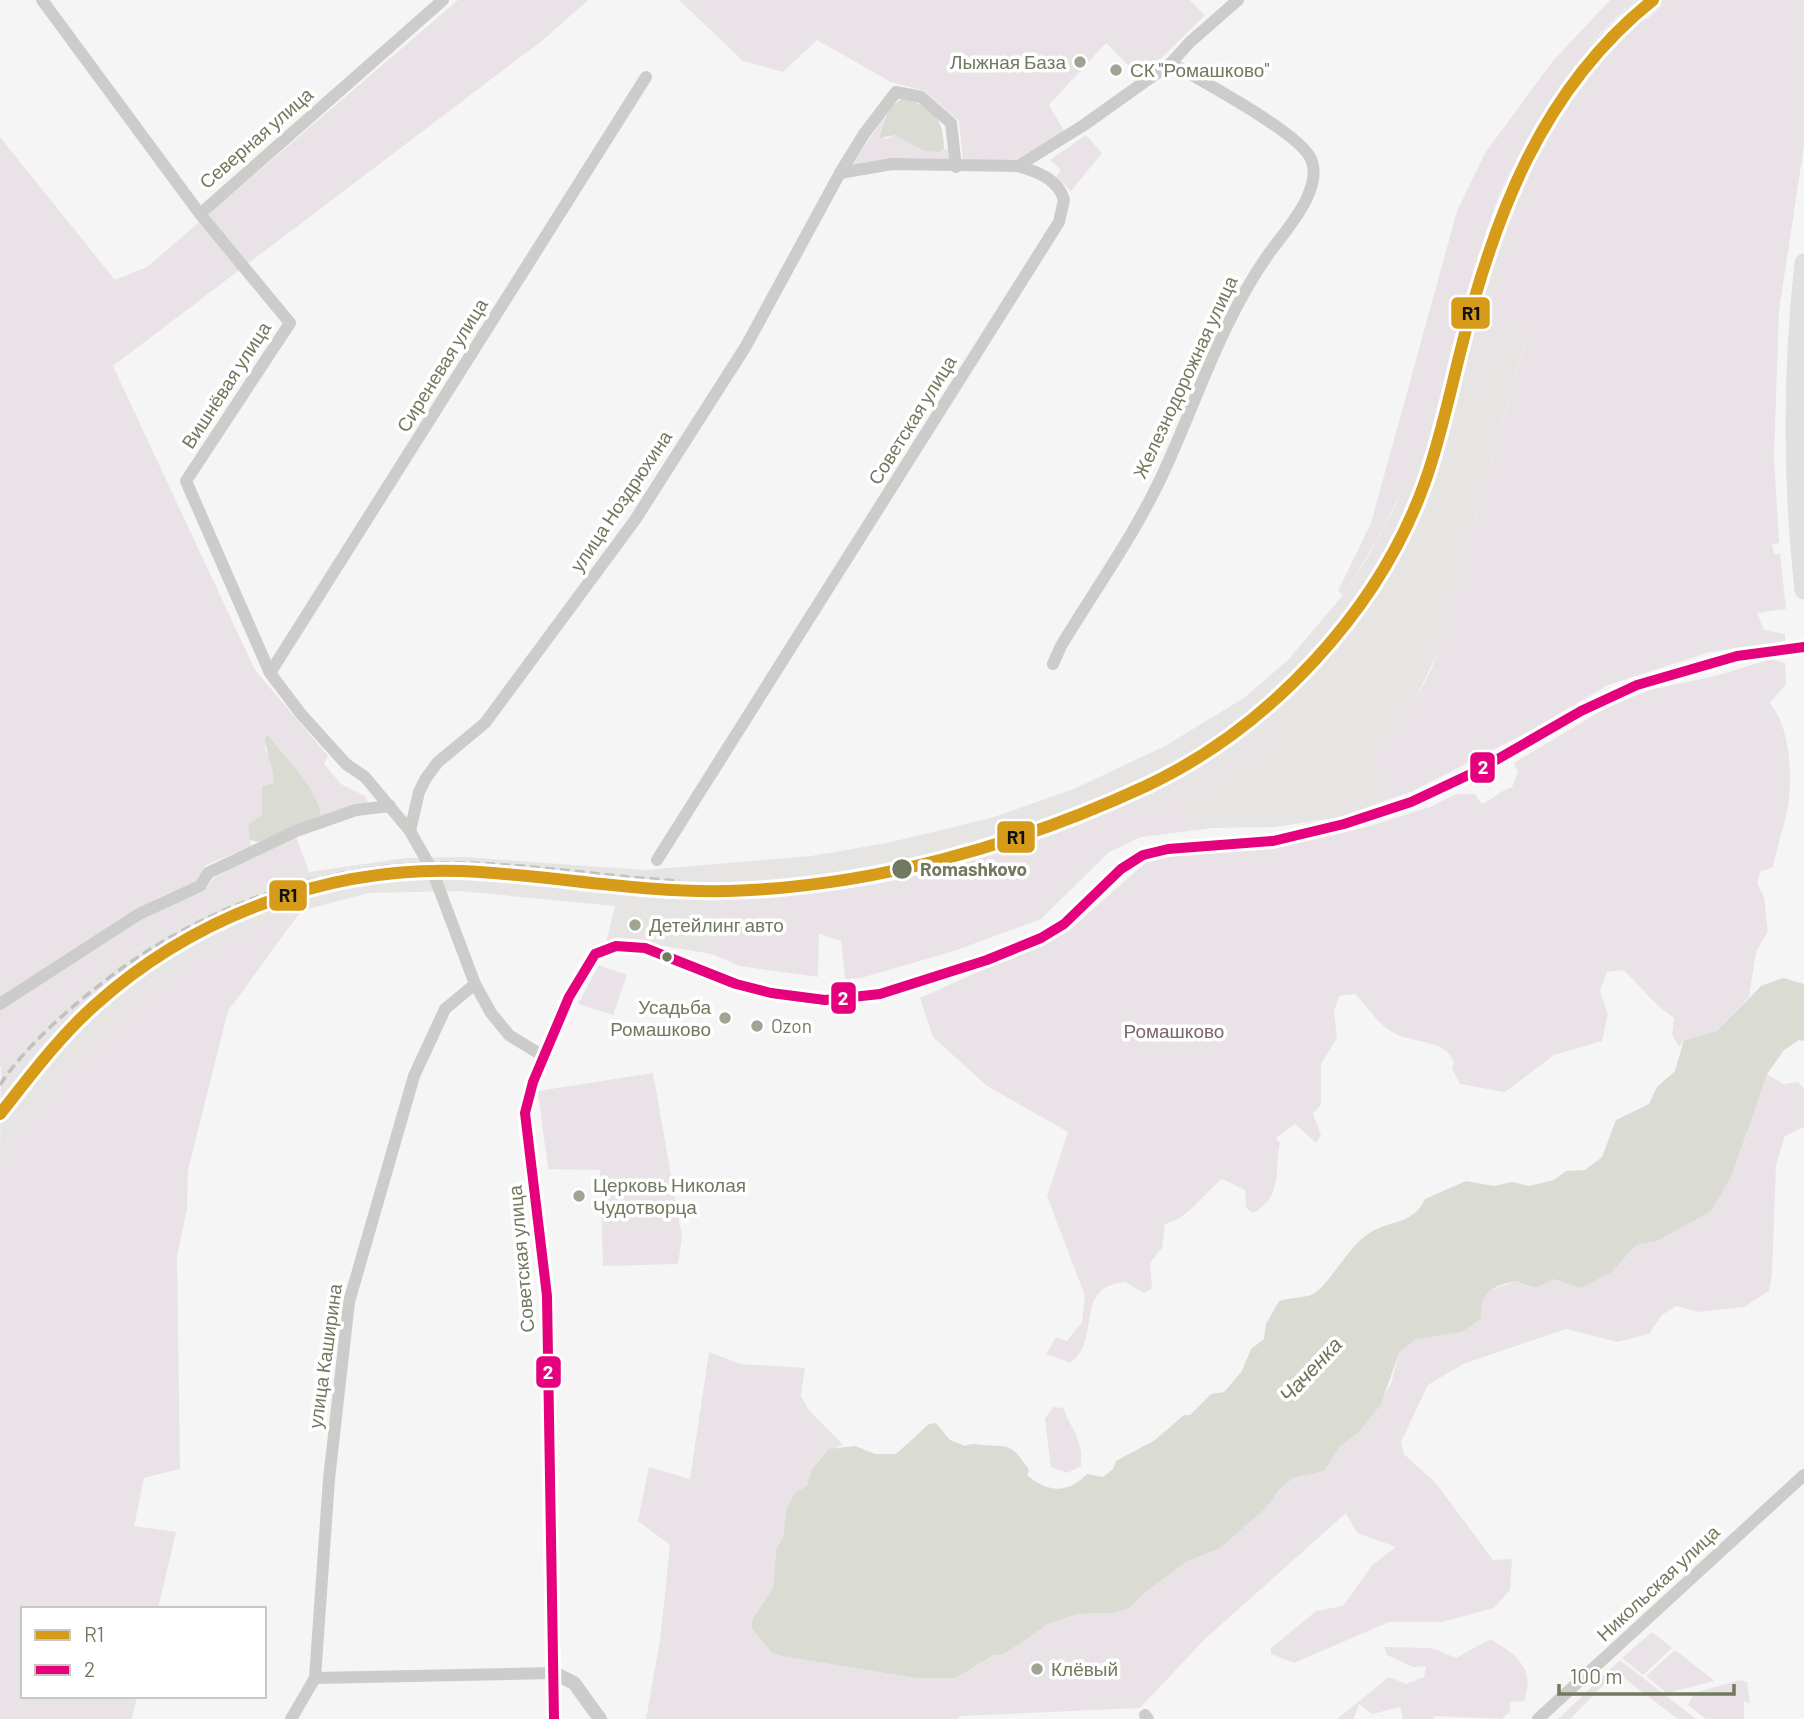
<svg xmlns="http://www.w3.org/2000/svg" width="1804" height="1719" font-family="Barlow,sans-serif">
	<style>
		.built { fill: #e6e5e4 }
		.green { fill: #e9e3e7 }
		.water { fill: #dadbd2 }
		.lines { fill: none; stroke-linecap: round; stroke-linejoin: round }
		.minor { stroke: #cccccb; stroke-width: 12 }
		.tertiary { stroke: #cccccb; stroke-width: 14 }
		.trunk { stroke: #e0e0df; stroke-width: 19 }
		.rail { stroke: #c1c2bf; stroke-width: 3.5; stroke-dasharray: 10 5; stroke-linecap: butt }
		.bus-1-casing { stroke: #fff; stroke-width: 16 }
		.bus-1 { stroke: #e5007d; stroke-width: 10 }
		.rail-1-casing { stroke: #fff; stroke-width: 18 }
		.rail-1 { stroke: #d69b18; stroke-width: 12 }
		.poi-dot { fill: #a0a493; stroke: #fff; stroke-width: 2.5 }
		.stop-dot { fill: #71795e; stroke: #fff; stroke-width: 2.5 }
		.labels { text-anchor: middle; stroke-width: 7; stroke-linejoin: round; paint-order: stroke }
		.poi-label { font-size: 19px; fill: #71795e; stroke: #fff; text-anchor: start }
		.street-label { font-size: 19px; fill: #71795e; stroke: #fff }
		.stop-label { font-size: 19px; font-weight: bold; fill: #71795e; stroke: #fff; text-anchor: start }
		.park-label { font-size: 19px; fill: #7c656d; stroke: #fff }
		.water-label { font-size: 21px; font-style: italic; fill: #707358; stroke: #fff }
		.line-badge { stroke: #fff; stroke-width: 2.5 }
		.badge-label { font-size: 19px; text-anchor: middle; font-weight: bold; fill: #fff }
		.pale-badge-label { font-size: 19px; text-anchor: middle; font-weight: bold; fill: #111 }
	</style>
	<rect width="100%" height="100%" fill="#f6f5f6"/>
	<path class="built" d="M1635,0H1670L1647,17L1525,194L1507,243L1472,388L1494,350L1517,329L1527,335L1448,615L1444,641L1410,709L1374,758L1387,800L1340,817L1275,827L1212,828L1190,831L1181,802L1267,730L1223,765L1159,802L1151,812L1142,797L1058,833L980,860L922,874L801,897L711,902L712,954L664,946L606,943L615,906L460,891L368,893L301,911L202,953L155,986L60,1079L0,1159L1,1064L92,980L125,956L231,899L288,878L309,872L405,858L464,857L644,870L811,856L887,843L991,818L1076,788L1165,746L1244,698L1289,659L1343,595L1366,560L1395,507L1450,372L1483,244L1509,171L1533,118L1570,64Z"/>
	<g class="green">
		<path d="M458,0H588L543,40L113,366L255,670L328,756L324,764L341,784L365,796L371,810L321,816L268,735L265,748L274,768V784L262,815L248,825L251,846L206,865L195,882L154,900L148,914L203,892L214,878L295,834L309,872L231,899L125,956L92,980L0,1066V137L115,280L147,267Z"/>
		<path d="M679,0H1190L1205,15L1141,78L1106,43L1049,105L1064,131L1012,162H963L959,121L924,91L891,82L817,40L783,72L743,61Z"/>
		<path d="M1610,0H1635C1551,75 1517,136 1483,243C1470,285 1464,329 1451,371C1426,446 1387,529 1343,595L1338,591L1371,523L1457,211L1485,153L1552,62Z"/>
		<path d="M1670,0H1804V146L1779,311L1774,458L1779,543L1772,544L1774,554H1780L1786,609L1757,613L1764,630L1785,634V641L1710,652L1608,685L1528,732L1411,792L1387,800L1374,758C1406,715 1440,669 1448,615L1527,336L1517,329L1494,350L1471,391C1491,312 1504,223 1542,150C1570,96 1622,36 1670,0Z"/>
		<path d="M885,116L881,130L885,139L895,135C909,141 929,159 944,148L949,151L950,162L849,169Z"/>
		<path d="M1086,135L1102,153L1071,191L1056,177L1061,170L1050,160Z"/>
		<path d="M1772,659L1785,663L1786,684L1770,703C1789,726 1792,768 1789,798C1787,821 1777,844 1773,867L1760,872L1757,883L1764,897L1768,931L1756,952L1749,997L1717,1031L1684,1040L1679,1047L1672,1034L1674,1018C1653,1004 1642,987 1623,970L1607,972L1600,991L1608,1014L1602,1041L1554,1055L1505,1092L1460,1084L1452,1069L1454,1063C1446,1037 1409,1045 1389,1030C1376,1021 1366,1005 1355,994L1339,996L1334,1012L1337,1038L1321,1064V1104L1313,1114L1321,1135L1316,1143L1295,1124L1276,1138L1280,1143C1274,1169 1284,1196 1253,1213L1246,1208L1245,1190L1222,1179C1204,1193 1188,1219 1165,1224L1162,1248L1150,1263L1152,1288L1144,1293L1125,1282C1071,1288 1104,1338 1070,1363L1046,1354L1056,1337L1067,1341L1082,1322L1085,1296L1047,1196L1068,1132L987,1086L933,1037L920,998L1067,932L1151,858L1298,843L1367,827L1430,807L1456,794H1475L1482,804C1494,799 1499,791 1512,787L1518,772L1514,763L1606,708L1650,690L1715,676Z"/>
		<path d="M1268,729L1263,746L1181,802L1190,831L1141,837L1109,852L1041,919L954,951L861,978L845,979L841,941L819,934L818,977L739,966L712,954L711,902C802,897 891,885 978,860C1034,844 1088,820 1142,797L1151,811L1159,802L1223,765Z"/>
		<path d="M301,911L228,1011L188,1170L187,1209L177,1256L180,1469L144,1478L134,1526L176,1532L158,1609H23V1696H137L132,1719H0V1159L60,1079L155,986L202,953Z"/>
		<path d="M599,965L627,975L613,1015L578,1004Z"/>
		<path d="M653,1073L682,1237L678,1264L603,1266L600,1170L548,1169L538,1091Z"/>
		<path d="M1767,1074L1783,1084L1798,1082L1804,1089V1127L1785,1136L1776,1165L1772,1275L1769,1291L1744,1307L1698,1312L1676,1306L1662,1315L1649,1334L1617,1342L1566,1329L1463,1364L1428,1385L1401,1442L1404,1454L1436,1483L1493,1560L1512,1559L1510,1590L1494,1608L1442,1622H1389L1294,1663L1271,1654V1648L1316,1611L1343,1606L1372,1565L1396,1547L1357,1533L1346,1513L1205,1639L1140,1708L960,1716L958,1719H646L660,1640L670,1545L638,1521L649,1467L690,1479L709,1352L740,1364L805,1368L801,1396L808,1409L843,1445C822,1451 813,1465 807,1486L796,1492L783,1538L776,1549L773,1588L753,1618L751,1628L771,1652L781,1656L916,1678H956L1048,1624L1077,1614L1113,1613L1129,1609L1147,1591L1188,1561L1220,1548L1265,1509L1279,1490L1293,1478L1324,1471L1339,1448L1360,1431L1391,1384L1399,1353L1414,1340L1462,1332L1481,1319L1480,1303L1487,1291L1517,1281L1528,1287L1552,1279L1582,1288L1612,1272L1636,1245L1657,1241L1751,1117Z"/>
		<path d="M1053,1407L1063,1408C1073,1432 1083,1439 1081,1466L1067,1473L1051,1467L1045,1419Z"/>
		<path d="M1652,1632L1672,1648L1643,1675L1622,1658Z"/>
		<path d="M1490,1639C1516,1654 1536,1668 1524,1701L1510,1702V1711L1502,1719L1434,1716L1433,1719H1403L1400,1707L1372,1714L1359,1704L1354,1719H1337L1389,1677L1406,1684L1424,1677L1426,1666L1413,1667L1387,1655L1384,1647L1432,1648L1456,1658Z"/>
		<path d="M1675,1650L1715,1681L1667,1693L1646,1676Z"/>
		<path d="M1620,1660L1696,1719H1678L1616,1672L1570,1719H1558Z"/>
		<path d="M1739,1680L1747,1682L1750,1704L1744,1701V1719H1706L1688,1705L1694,1693Z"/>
	</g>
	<g class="water">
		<path d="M905,97C933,112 943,114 944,148L939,152L924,151L895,135L880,138C883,120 888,106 905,97Z"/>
		<path d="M268,735C286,759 316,786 321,816L259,842L250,840L248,825L262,815V786L274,783C274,767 266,754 265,738Z"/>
		<path d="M1783,978L1804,984V1041L1799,1040L1784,1050L1767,1074L1731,1177L1711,1211L1657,1241L1636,1245L1612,1272L1582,1288L1552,1279C1538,1289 1532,1289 1517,1281C1492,1286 1479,1292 1481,1319L1462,1332L1414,1340L1399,1353L1381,1404L1360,1431L1339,1448L1324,1471L1293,1478L1279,1490L1265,1509L1220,1548L1188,1561L1147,1591L1129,1609L1113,1613L1077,1614L1048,1624L1004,1654L994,1655L956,1678H916L781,1656L772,1653L751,1628L753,1618L773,1588L776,1549L783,1538L787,1507L796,1492L807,1486L812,1469L829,1449L855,1446L875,1454H896L929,1424L936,1423L950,1440L965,1446C973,1443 974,1444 982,1445C1011,1447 1011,1443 1029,1470L1027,1475C1048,1493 1068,1494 1087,1474L1103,1477L1113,1469L1116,1461L1155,1440L1184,1415H1190L1211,1394L1224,1392L1242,1371L1251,1349L1264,1339L1266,1324L1279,1301C1289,1298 1302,1298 1311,1295C1329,1287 1349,1244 1371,1232C1391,1220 1414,1224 1425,1199L1466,1181L1494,1186L1512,1182L1529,1186L1554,1180L1566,1171L1585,1170L1602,1157L1616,1120L1649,1104L1657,1087L1675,1071L1684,1040L1717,1031L1761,986Z"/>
	</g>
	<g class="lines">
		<g class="minor">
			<path d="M42,0L200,214L290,323L186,481L270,673L301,714L346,764L365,777L410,831L432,870L475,984L491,1013L509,1035L543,1056"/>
			<path d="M1171,63L1190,42L1238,0"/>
			<path d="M1018,166L1084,125L1171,63C1199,80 1299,132 1311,159C1324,189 1286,230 1270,252C1223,318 1199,394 1166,467C1138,530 1096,588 1061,646L1053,664"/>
			<path d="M200,214L443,0"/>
			<path d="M270,673L646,77"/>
			<path d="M410,831L419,792L426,778L438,762L485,723L635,520L746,346L840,173L864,134L896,92L921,97L951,123L956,167"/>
			<path d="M657,860L1059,222L1064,200C1058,179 1038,172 1018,166L892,164L840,173"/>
			<path d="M0,1004L139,914L200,886L208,873L296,831L356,810L390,806"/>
			<path d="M315,1678L554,1673V1719"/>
			<path d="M1145,1715L1148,1719"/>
			<path d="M291,1719L315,1678L329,1479L349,1302L414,1076L445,1009L475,984"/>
			<path d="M1538,1719L1804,1475"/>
		</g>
		<path class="tertiary" d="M600,1719L574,1683L554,1673L547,1296L525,1113L533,1082L569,997L595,954L616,946L645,948L736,984L771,993L825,1000L880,994L987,960L1041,938L1064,924L1121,869L1143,855L1168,849L1273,841L1344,824L1411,802L1477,771L1581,711L1637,685L1737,656L1804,647"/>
		<path class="trunk" d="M1804,263C1792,372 1792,481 1804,590"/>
		<path class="rail" d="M0,1085C27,1043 82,997 122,968C224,896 344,859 469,863C540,865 610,877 680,881"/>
		<g class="bus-1-casing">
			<path id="bus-1" d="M554,1719L547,1296L525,1113L533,1082L569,997L595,954L616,946L645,948L736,984L771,993L825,1000L880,994L987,960L1041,938L1064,924L1121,869L1143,855L1168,849L1273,841L1344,824L1411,802L1477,771L1581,711L1637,685L1737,656L1804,647"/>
		</g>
		<use href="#bus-1" class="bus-1"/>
		<g class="rail-1-casing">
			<path id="rail-1" d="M0,1114C30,1076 59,1037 95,1005C194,916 328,866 462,871C551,875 639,893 728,891C870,887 1017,846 1146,786C1269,728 1379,611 1425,482C1440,440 1449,397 1460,353C1493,219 1541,89 1653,0"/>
		</g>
		<use href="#rail-1" class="rail-1"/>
	</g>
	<g class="poi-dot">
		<circle cx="1080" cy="62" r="7"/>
		<circle cx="1116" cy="70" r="7"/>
		<circle cx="635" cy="925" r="7"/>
		<circle cx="725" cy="1018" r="7"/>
		<circle cx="757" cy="1026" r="7"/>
		<circle cx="579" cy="1196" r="7"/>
		<circle cx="1037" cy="1669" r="7"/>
	</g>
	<g class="stop-dot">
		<circle cx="902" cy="869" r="11"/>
		<circle cx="667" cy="957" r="6"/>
	</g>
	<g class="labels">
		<g class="poi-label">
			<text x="1066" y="69" text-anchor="end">Лыжная База</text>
			<text x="1130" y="77">СК "Ромашково"</text>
			<text x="649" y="932">Детейлинг авто</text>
			<text x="711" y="1014" text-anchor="end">Усадьба<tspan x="711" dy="22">Ромашково</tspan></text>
			<text x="771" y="1033">Ozon</text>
			<text x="593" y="1192">Церковь Николая<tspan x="593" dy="22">Чудотворца</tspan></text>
			<text x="1051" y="1676">Клёвый</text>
		</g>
		<g class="street-label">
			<text transform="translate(256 138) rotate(-41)" y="7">Северная улица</text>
			<text transform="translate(442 365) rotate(-58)" y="7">Сиреневая улица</text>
			<text transform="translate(1185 377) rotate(-65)" y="7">Железнодорожная улица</text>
			<text transform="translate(226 385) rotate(-57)" y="7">Вишнёвая улица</text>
			<text transform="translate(912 420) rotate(-58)" y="7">Советская улица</text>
			<text transform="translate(621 501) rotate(-56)" y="7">улица Ноздрюхина</text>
			<text transform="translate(521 1259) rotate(-95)" y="7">Советская улица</text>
			<text transform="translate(325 1356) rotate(-82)" y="7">улица Каширина</text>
			<text transform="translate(1658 1583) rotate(-43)" y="7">Никольская улица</text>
		</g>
		<g class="stop-label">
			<text x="920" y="876">Romashkovo</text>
		</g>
		<g class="park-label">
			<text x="1174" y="1038">Ромашково</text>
		</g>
		<g class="water-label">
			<text transform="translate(1311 1370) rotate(-47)" y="7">Чаченка</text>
		</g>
	</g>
	<g class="line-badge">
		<rect x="1450" y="296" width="41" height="34" rx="7" fill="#d69b18"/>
		<rect x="1469" y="751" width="27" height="33" rx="7" fill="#e5007d"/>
		<rect x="996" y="820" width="40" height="34" rx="7" fill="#d69b18"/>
		<rect x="268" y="879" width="40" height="33" rx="7" fill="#d69b18"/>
		<rect x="830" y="981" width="27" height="34" rx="7" fill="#e5007d"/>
		<rect x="535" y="1355" width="27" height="34" rx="7" fill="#e5007d"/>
	</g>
	<g class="badge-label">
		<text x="1483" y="774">2</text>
		<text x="843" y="1005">2</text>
		<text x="548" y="1379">2</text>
	</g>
	<g class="pale-badge-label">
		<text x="1471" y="320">R1</text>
		<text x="1016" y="844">R1</text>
		<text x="288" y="902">R1</text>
	</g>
	<rect x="21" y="1607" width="245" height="91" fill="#ffffff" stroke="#c6c9bf" stroke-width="2"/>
	<rect x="35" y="1630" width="35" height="10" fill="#d69b18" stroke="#c6c9bf" stroke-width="2"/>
	<text x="84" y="1642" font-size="21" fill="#71795e">R1</text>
	<rect x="35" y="1665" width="35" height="10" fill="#e5007d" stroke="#c6c9bf" stroke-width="2"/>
	<text x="84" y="1677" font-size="21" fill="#71795e">2</text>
	<path d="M1559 1684v10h175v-10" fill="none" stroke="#71795e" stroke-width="3.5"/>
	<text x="1570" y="1684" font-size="21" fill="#71795e" stroke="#ffffff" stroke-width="5" paint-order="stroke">100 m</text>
</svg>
